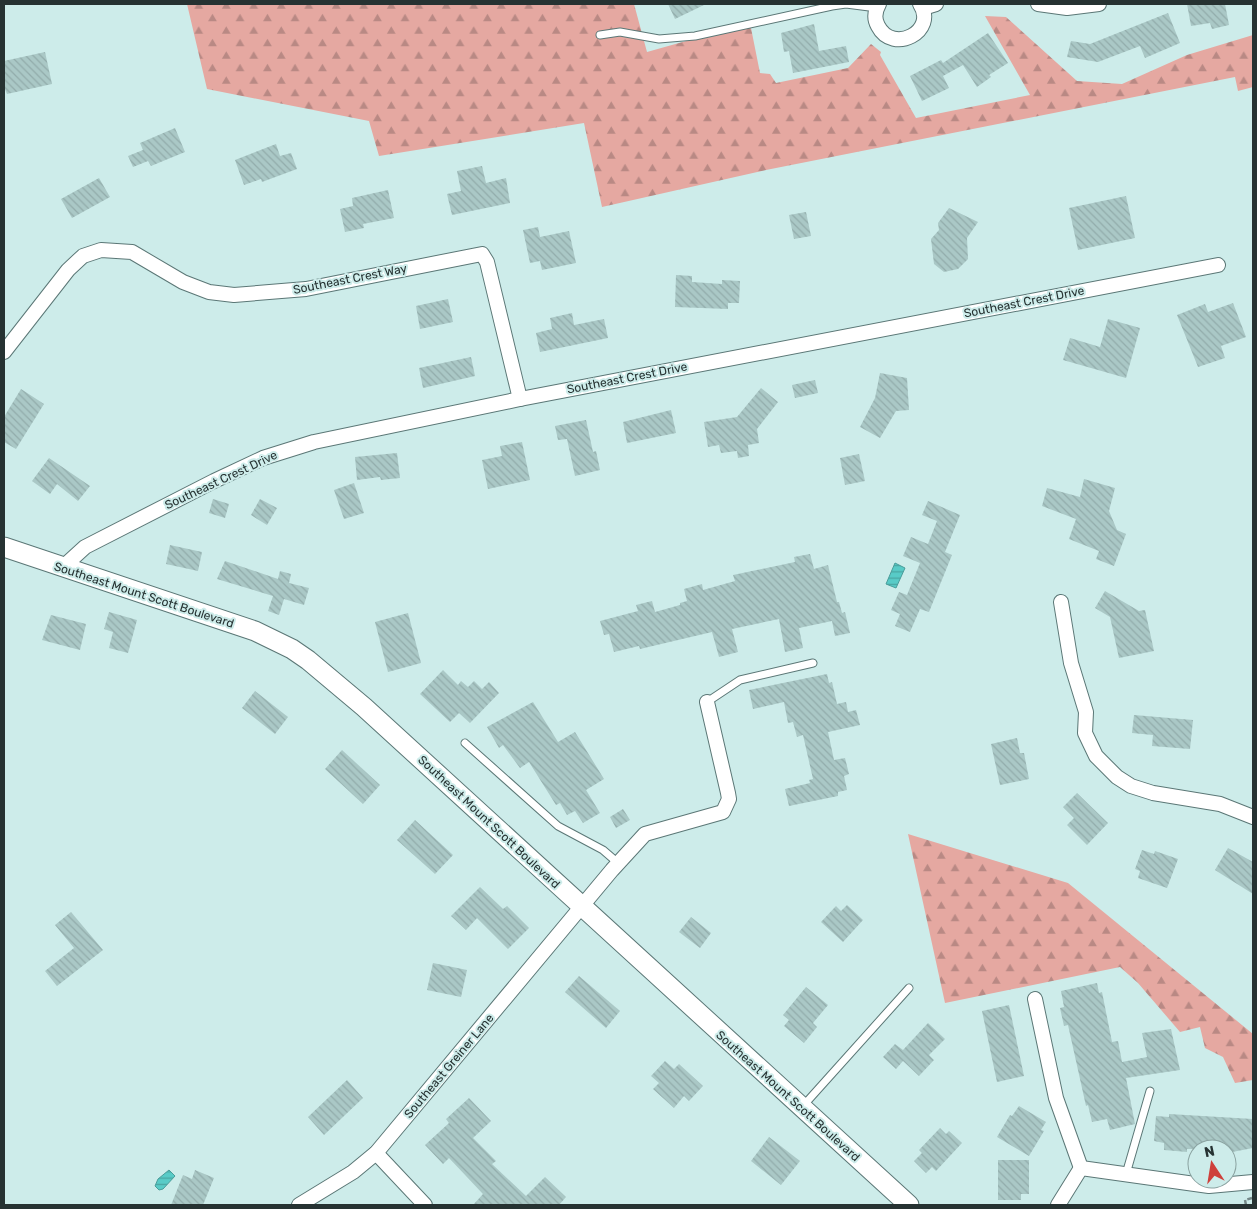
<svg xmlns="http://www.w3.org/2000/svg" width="1257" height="1209" font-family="Rubik,sans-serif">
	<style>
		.forest { fill: url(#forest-firs) }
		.water { fill: url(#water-rules); stroke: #499d9a }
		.building { fill: url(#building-back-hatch) }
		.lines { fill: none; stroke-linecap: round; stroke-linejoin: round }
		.lane-casing { stroke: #5b7776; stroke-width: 9 }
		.street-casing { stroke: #5b7776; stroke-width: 16 }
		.secondary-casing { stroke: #5b7776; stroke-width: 21 }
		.path { stroke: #758989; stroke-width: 2.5; stroke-dasharray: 5 2.5; stroke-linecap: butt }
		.lane { stroke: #fff; stroke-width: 7 }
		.street { stroke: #fff; stroke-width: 14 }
		.secondary { stroke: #fff; stroke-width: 19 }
		.labels { text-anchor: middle; stroke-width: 4; stroke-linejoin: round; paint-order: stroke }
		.street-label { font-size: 12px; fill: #263232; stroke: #cdecea }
	</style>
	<defs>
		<pattern id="forest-firs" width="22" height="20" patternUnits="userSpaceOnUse" patternTransform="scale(1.25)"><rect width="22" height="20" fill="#e5a8a1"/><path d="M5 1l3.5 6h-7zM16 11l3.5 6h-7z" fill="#b98984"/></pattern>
		<pattern id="water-rules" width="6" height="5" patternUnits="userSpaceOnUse" patternTransform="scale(1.25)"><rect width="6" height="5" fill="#58cbc7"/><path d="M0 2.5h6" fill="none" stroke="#49a5a2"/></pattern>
		<pattern id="building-back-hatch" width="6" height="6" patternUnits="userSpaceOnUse" patternTransform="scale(1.25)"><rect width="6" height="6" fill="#aac8c6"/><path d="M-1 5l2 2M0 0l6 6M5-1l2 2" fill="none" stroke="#92acab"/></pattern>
	</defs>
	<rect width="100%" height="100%" fill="#cdecea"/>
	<g class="forest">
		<path d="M187,4H634L647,52L750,23L760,73L770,74L776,83L848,68L871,44L881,52L880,55L916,118L1030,95L985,16L1006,17L1077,81L1122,84L1187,55L1253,35V87L1238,91L1235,77L766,170L602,207L584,123L379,156L369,121L207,89Z"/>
		<path d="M908,834L1068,883L1253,1034V1080L1235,1083L1223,1057L1205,1048L1200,1027L1180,1032L1138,983L1120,967L945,1003Z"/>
	</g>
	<g class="water">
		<path d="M895,563L905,568L896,588L886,584Z"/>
		<path d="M169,1170L175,1176L163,1189L159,1190L155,1186L158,1179Z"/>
	</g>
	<g class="building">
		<path d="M668,4H706L675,19Z"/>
		<path d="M1187,4H1225L1229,25L1212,29L1210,23L1191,26Z"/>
		<path d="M1168,13L1180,43L1145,58L1140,46L1098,62L1067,57L1071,41L1090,44Z"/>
		<path d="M814,24L819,51L846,46L849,62L793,73L789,51L784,52L781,33Z"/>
		<path d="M988,33L1008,63L989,75L991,77L977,87L963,65L943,76L949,88L922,101L910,76L941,60L943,63Z"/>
		<path d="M45,52L52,84L7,94L4,87V61Z"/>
		<path d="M175,128L185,152L151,166L148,161L133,167L128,156L143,150L140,143Z"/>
		<path d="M276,144L280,156L291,153L297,169L262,182L261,179L244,185L235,160Z"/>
		<path d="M482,166L486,183L506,178L510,203L452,215L447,194L461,191L457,171Z"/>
		<path d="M99,178L110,197L72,218L61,199Z"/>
		<path d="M388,190L394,218L363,224L364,228L345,232L340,209L353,206L352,198Z"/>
		<path d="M1126,196L1135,238L1078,250L1069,208Z"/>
		<path d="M949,208L978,222L967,238L968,259L958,269L944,272L934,264L931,239L939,230L938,223Z"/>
		<path d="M806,212L811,236L794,239L789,215Z"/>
		<path d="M538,227L540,237L569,231L576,263L542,270L540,261L530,263L523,230Z"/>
		<path d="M676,275L692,276V282L722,284V280L740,281L739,303H728V309L675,307Z"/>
		<path d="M448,299L453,322L420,329L416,306Z"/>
		<path d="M1233,303L1246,337L1221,346L1225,358L1198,367L1177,315L1205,304L1208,312Z"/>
		<path d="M572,313L574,325L604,319L608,338L540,352L536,333L552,329L550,318Z"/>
		<path d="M1108,319L1140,328L1126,378L1063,360L1070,338L1100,347Z"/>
		<path d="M471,357L475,376L423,388L419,368Z"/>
		<path d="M880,373L907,378L909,410L896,411L880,438L860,427L875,398Z"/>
		<path d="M815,380L818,393L795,398L792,385Z"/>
		<path d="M761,388L778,402L757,429L759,443L748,445L749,456L738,458L737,451L721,453L719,445L708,447L704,422L737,417Z"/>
		<path d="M21,389L44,404L16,449L4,442V417Z"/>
		<path d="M671,410L676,433L627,443L623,422Z"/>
		<path d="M586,420L593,452L596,451L600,470L575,476L567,439L558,440L555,426Z"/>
		<path d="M522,442L530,480L488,489L482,460L502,456L500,446Z"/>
		<path d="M397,453L400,478L381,480L380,477L357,480L355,457Z"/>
		<path d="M859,454L865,481L845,485L840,458Z"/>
		<path d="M49,458L90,486L78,501L57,484L50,494L32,481Z"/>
		<path d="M1084,479L1115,488L1109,511L1117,530L1126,534L1114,566L1096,559L1099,551L1069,539L1076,519L1042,506L1047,488L1080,497Z"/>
		<path d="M354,483L364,513L344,519L334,490Z"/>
		<path d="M213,499L229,504L225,518L209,513Z"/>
		<path d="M260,499L277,508L267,525L251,515Z"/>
		<path d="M928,501L960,515L945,552L952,555L929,612L920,609L910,632L895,626L900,614L891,610L899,592L907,595L920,563L903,556L911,537L928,544L937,521L922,515Z"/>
		<path d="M170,545L202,552L198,571L166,564Z"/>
		<path d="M810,554L814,569L828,565L837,602H839L842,613L845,612L850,633L835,636L832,621L799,628L803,648L785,652L779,619L732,629L738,652L719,657L712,632L640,649L639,646L614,652L609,634L604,635L600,621L638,611L636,605L652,601L655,612L680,605V603L687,601L684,589L702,584L703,590L735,581L733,575L795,562L794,557Z"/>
		<path d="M225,561L278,579L280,571L291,574L289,583L309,588L304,605L284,599L279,615L268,611L273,596L217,579Z"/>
		<path d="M1105,591L1139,611L1145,610L1154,651L1119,658L1110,617L1095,608Z"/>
		<path d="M109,612L137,620L128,653L109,648L113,632L104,629Z"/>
		<path d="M408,613L421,663L388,672L375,622Z"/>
		<path d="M51,615L86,624L80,650L42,640Z"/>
		<path d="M443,670L458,685L461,681L468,687L474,681L482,689L489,682L499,693L470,723L459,713L450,722L420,694Z"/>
		<path d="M827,674L829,683L832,682L837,704L846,702L848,712L856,710L860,725L828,732L834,760L845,758L849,774L844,776L847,790L838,792V796L789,806L785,789L810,783L809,780L813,779L803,735L797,737L793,722L788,723L784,702L753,709L749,690Z"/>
		<path d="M255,691L288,717L275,734L242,708Z"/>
		<path d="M533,702L558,742L575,732L604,779L586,790L600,813L583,823L575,811L567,815L560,803L556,805L529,762L520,768L503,745L499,748L487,727Z"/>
		<path d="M1134,715L1193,720L1190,749L1152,746L1153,735L1132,733Z"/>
		<path d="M1017,738L1020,753H1024L1029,779L1000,785L991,744Z"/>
		<path d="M342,750L380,785L363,804L325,769Z"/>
		<path d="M1077,793L1108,823L1087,845L1067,825L1074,818L1063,807Z"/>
		<path d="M623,809L630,820L616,828L610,817Z"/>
		<path d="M415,820L453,855L435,874L397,840Z"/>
		<path d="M1228,848L1253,862V894L1215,870Z"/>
		<path d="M1142,850L1154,854L1155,851L1178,859L1167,888L1138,878L1140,871L1135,869Z"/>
		<path d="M480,887L503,909L507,906L529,928L508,949L477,918L466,930L451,916Z"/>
		<path d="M847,905L863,920L843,942L821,922L836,906L841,911Z"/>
		<path d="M71,912L103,950L57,986L45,971L74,948L55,925Z"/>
		<path d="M691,917L711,933L700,948L679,932Z"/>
		<path d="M433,963L467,970L461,997L427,990Z"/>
		<path d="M579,976L620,1011L606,1028L565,992Z"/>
		<path d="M1097,983L1099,993L1102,992L1112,1042L1118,1041L1122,1062L1147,1057L1142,1033L1171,1029L1180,1070L1126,1078L1135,1124L1110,1130L1107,1119L1092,1122L1088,1105L1086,1106L1068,1025L1064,1026L1060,1008L1064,1007L1061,991Z"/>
		<path d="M806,987L828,1005L813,1023L817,1027L804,1043L784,1026L789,1020L783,1015Z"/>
		<path d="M1009,1005L1024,1076L997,1082L982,1011Z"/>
		<path d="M928,1023L945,1039L929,1055L934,1060L919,1076L903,1061L896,1069L883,1057L895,1044L903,1050Z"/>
		<path d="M665,1061L674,1069L679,1064L703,1086L689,1101L684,1096L674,1108L653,1089L659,1083L651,1076Z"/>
		<path d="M347,1080L363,1098L324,1135L308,1117Z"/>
		<path d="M469,1098L491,1121L473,1138L496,1161L492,1164L526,1196L545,1177L566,1197L559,1205H473L483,1194L449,1158L443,1164L425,1145L449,1123L446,1119Z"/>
		<path d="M1019,1106L1046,1122L1041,1130L1044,1131L1029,1156L997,1137L1010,1115L1012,1116Z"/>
		<path d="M1169,1114L1253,1119V1148L1227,1153V1149H1187V1152L1164,1150V1143L1154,1141L1156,1116L1169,1117Z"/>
		<path d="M940,1128L946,1134L949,1131L962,1143L936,1171L932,1167L926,1173L914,1161L922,1153L919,1150Z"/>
		<path d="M769,1137L800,1161L781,1185L751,1161Z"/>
		<path d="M998,1160H1029V1194H1021V1200H998Z"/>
		<path d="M195,1170L214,1178L203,1205H171L183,1175L192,1179Z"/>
	</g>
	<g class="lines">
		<g class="lane-casing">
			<g id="lane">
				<path d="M600,35L620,32L659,39L695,36L832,6L846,4L877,8"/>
				<path d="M707,702L740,680L813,663"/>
				<path d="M465,743L558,826L603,850L618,863"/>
				<path d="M803,1106L909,988"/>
				<path d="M1126,1174L1150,1091"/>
			</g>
		</g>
		<g class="street-casing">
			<g id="street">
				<path d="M879,4C875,11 874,19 878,26C893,55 938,31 920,4"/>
				<path d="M1038,4L1067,8L1099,4"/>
				<path d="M923,8L936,4"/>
				<path d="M4,352L68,270L83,256L101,250L132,252L183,282L209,292L234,295L306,289L482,254L487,262L520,399"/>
				<path d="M62,568L85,547L214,481L263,458L314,442L520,399L1218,265"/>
				<path d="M1061,602L1071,663L1086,712L1085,733L1096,756L1117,777L1131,786L1153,793L1220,804L1253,817"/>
				<path d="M1035,999L1056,1098L1081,1168"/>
				<path d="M376,1153L425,1205"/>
				<path d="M299,1205L353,1172L376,1153L612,870L645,834L723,812L729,799L728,793L707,702"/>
				<path d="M1058,1205L1081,1168L1209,1186L1253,1182"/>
			</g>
		</g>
		<g class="secondary-casing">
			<path id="secondary" d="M4,547L255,631L292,649L308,660L364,707L909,1205"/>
		</g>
		<path class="path" d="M1246,1205L1245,1200L1252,1198"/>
		<use href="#lane" class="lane"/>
		<use href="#street" class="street"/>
		<use href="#secondary" class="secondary"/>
	</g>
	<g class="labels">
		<g class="street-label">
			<text transform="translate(350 279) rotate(-11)" y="4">Southeast Crest Way</text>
			<text transform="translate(1024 302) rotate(-11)" y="4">Southeast Crest Drive</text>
			<text transform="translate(627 378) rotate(-11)" y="4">Southeast Crest Drive</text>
			<text transform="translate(221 480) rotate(-25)" y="4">Southeast Crest Drive</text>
			<text transform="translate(144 595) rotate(18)" y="4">Southeast Mount Scott Boulevard</text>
			<text transform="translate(489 822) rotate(43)" y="4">Southeast Mount Scott Boulevard</text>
			<text transform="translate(449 1066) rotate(-50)" y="4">Southeast Greiner Lane</text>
			<text transform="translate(788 1096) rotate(42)" y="4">Southeast Mount Scott Boulevard</text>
		</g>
	</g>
	<rect width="1257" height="1209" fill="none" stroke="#263232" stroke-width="10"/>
	<g transform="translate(1212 1164) rotate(348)"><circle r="24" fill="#cdecea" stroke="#8aa2a0"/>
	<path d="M0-4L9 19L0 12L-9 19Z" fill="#ce403b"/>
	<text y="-8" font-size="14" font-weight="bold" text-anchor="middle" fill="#263232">N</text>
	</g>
</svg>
